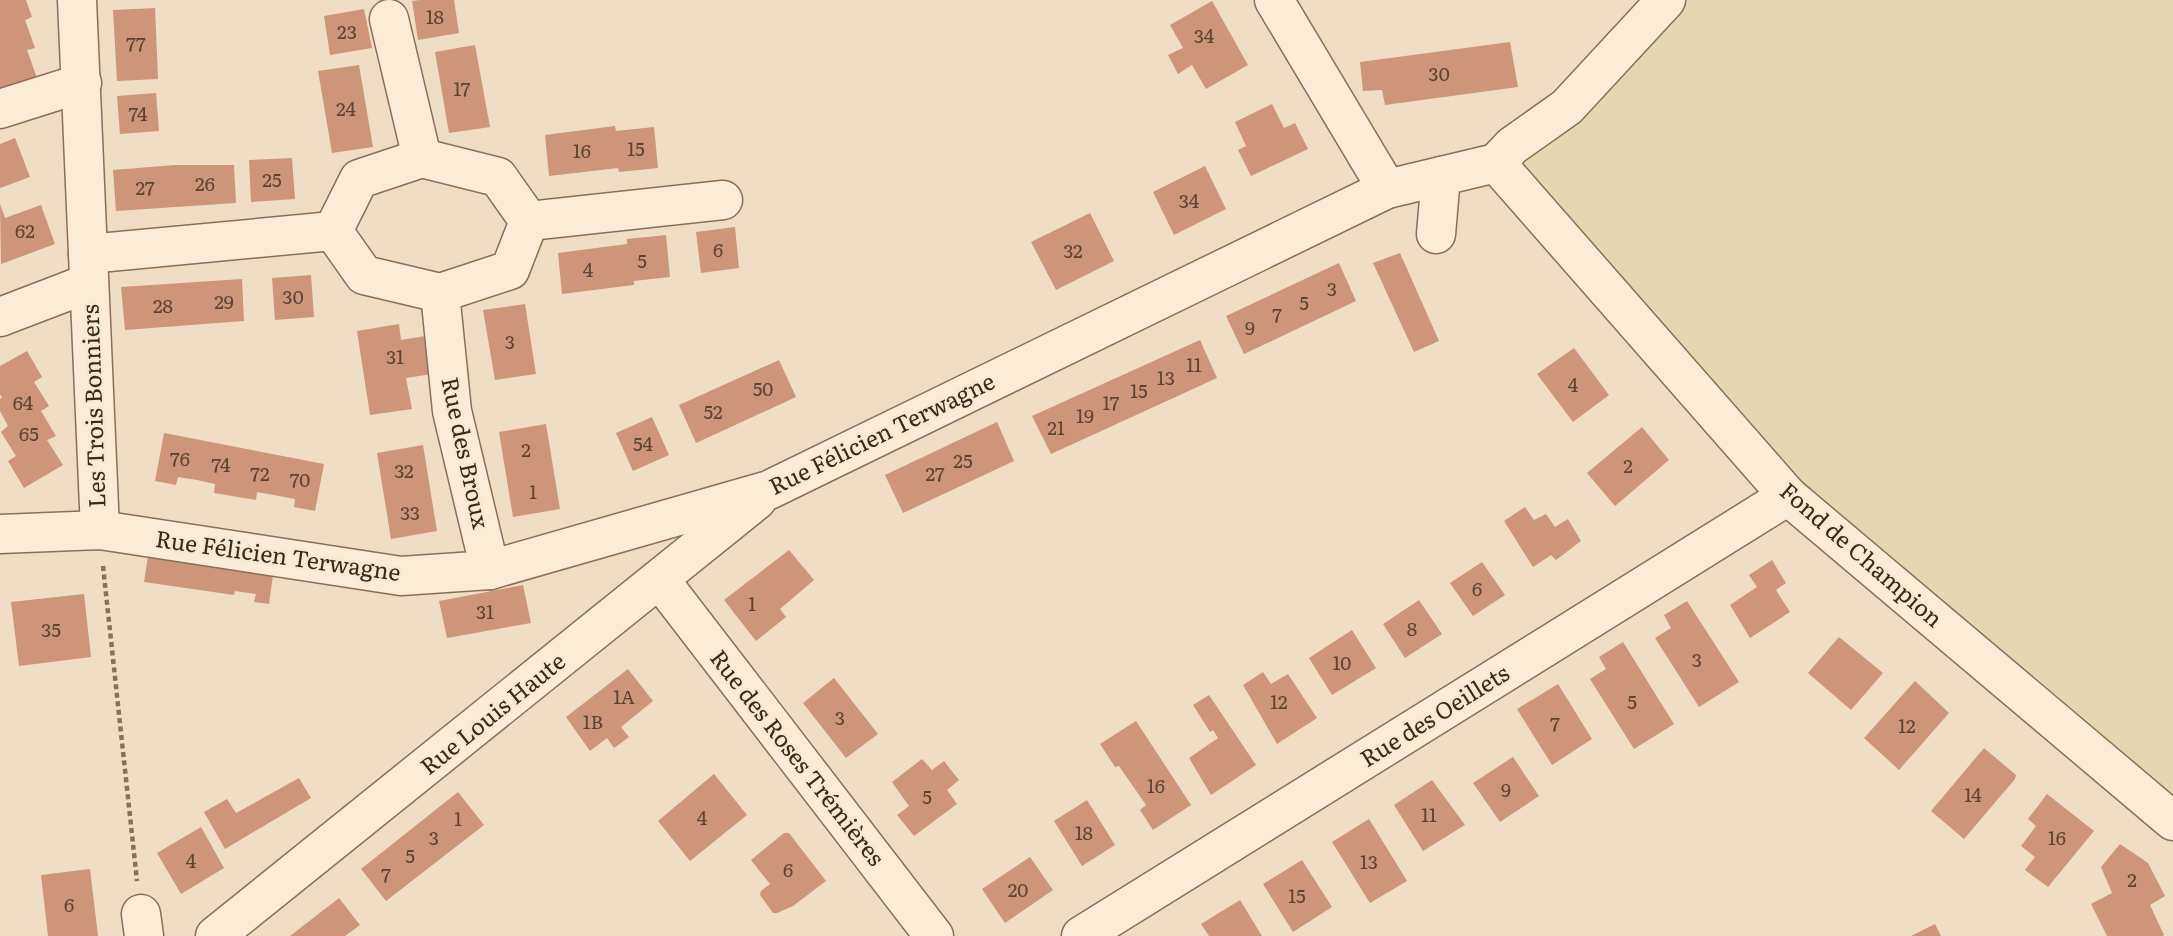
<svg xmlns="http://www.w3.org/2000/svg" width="2173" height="936" font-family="Literata,serif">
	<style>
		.farmland { fill: #e5d8b0 }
		.building { fill: #ce9578 }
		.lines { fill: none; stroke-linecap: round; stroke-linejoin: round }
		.minor-casing { stroke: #8a6f59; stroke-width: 41 }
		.path { stroke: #8a6f59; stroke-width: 4.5; stroke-dasharray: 5 3.5; stroke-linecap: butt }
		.minor { stroke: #faecd6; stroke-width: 38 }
		.labels { text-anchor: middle; stroke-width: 5; stroke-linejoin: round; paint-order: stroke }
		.number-label { font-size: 19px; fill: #5e4434 }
		.street-label { font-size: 23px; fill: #39291e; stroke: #f6e9d3 }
	</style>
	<rect width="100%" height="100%" fill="#efdec3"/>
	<path class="farmland" d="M1666,0H2173V821L1788,496L1496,163Z"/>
	<g class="building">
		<path d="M0,0H26L32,17L25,20L35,48L27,50L37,78L0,92Z"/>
		<path d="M420,0H454L459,33L418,40L412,1Z"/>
		<path d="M1212,1L1248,65L1206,89L1192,65L1178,74L1168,55L1183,48L1170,25Z"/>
		<path d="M155,8L158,79L117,81L113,10Z"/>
		<path d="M364,9L372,48L330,55L324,16Z"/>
		<path d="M1510,42L1518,87L1385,105L1382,90L1363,91L1360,62Z"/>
		<path d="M475,45L490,127L449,133L435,52Z"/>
		<path d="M359,65L373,147L332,153L318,71Z"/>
		<path d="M156,93L159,131L120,134L117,96Z"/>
		<path d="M1272,104L1284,128L1295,123L1308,149L1251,176L1238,150L1246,146L1235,122Z"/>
		<path d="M615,126L616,131L654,127L658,168L619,172L618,168L549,176L545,135Z"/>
		<path d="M15,138L30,177L0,188V144Z"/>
		<path d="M292,158L295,199L251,202L249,160Z"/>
		<path d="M175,165H234L236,203L116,211L113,170Z"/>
		<path d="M1205,166L1226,209L1174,235L1153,192Z"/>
		<path d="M0,204L5,218L41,205L55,244L1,264Z"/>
		<path d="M1090,213L1114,261L1056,290L1031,242Z"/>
		<path d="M735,227L739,268L701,273L696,232Z"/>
		<path d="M666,235L670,277L634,281V285L562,294L558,253L627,244V239Z"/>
		<path d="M1400,253L1439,341L1414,352L1373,263Z"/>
		<path d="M1339,263L1356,301L1244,354L1226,316Z"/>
		<path d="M311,275L314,317L275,320L272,278Z"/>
		<path d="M242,279L244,321L125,330L121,287Z"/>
		<path d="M525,304L536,374L495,380L483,310Z"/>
		<path d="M399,324L401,340L425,336L432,374L406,378L412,409L370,415L357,331Z"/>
		<path d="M1200,340L1217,378L1051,454L1032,416Z"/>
		<path d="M1574,348L1609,395L1573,422L1537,374Z"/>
		<path d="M27,351L42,377L34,382L49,406L41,411L56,436L47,440L63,465L24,488L8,461L16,456L1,432L8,426L0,411V399L2,398L0,394V366Z"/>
		<path d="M779,360L796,397L696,443L679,405Z"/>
		<path d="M652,417L669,455L633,471L616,433Z"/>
		<path d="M997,422L1014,461L903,513L885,475Z"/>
		<path d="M546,424L560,509L513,517L499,432Z"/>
		<path d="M1642,427L1669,460L1615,506L1587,473Z"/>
		<path d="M164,433L324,464L315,511L294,507L295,499L257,492L256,500L214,493L215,484L197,480L178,477L176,485L155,481Z"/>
		<path d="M423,445L437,531L391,539L377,453Z"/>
		<path d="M1525,507L1534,520L1546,514L1555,527L1568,519L1581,541L1556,560L1551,555L1533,567L1504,521Z"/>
		<path d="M789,550L814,580L780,609L786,617L756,641L724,600Z"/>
		<path d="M148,556L273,575L269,604L254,602L256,594L235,591L234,595L144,582Z"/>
		<path d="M1772,560L1786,583L1776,590L1790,612L1750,638L1730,605L1757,587L1749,575Z"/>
		<path d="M1482,562L1505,595L1473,616L1450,583Z"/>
		<path d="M523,585L531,623L447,638L439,601Z"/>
		<path d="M84,594L91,657L19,666L11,602Z"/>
		<path d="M1419,600L1442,634L1405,658L1383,624Z"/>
		<path d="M1687,601L1739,682L1699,707L1655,638L1671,628L1664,615Z"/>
		<path d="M1352,630L1376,668L1332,695L1309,658Z"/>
		<path d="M1839,637L1883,673L1851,710L1808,673Z"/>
		<path d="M1623,642L1674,724L1634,749L1590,679L1606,669L1599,657Z"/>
		<path d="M628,669L653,701L621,727L629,737L614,748L607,738L590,751L566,717Z"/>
		<path d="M1263,672L1271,684L1288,674L1317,718L1277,744L1243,685Z"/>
		<path d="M834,678L878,734L846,758L803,703Z"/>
		<path d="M1915,681L1949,713L1899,770L1864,738Z"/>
		<path d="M1558,684L1592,739L1552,765L1517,709Z"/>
		<path d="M1209,695L1256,765L1211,795L1189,758L1218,738L1213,730L1210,732L1193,705Z"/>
		<path d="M1136,721L1191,805L1153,830L1140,810L1146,805L1119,766L1115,767L1100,744Z"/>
		<path d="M1984,748L2016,775L2015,779L1964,839L1931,811Z"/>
		<path d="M1513,757L1539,796L1500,822L1473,783Z"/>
		<path d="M922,759L932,770L944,761L959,780L947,790L957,804L914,836L897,815L909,806L892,782Z"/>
		<path d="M714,774L747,815L690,861L658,821Z"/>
		<path d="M299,778L311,798L225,849L204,812L227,799L236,813Z"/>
		<path d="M1432,780L1465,825L1423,851L1394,805Z"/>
		<path d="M458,792L484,825L386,901L361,869Z"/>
		<path d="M2047,794L2094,831L2048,887L2025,870L2035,857L2021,846L2036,826L2028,819Z"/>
		<path d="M1087,800L1115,845L1082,866L1054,821Z"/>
		<path d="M1369,819L1407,881L1370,903L1332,842Z"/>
		<path d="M201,827L224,868L181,894L157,853Z"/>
		<path d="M784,833H789L826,881L793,906L777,913H773L760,895L761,891L770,884L751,860Z"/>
		<path d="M2120,844L2148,863L2165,896L2150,905L2164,935L2162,936H2107L2091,904L2112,893L2101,867Z"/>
		<path d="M1030,857L1053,890L1005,923L982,889Z"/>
		<path d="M1302,860L1332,907L1293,932L1263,884Z"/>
		<path d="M90,869L98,936H48L41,875Z"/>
		<path d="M339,898L360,925L345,936H290Z"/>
		<path d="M1240,900L1262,936H1209L1201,924Z"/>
		<path d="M1935,924L1941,936H1911Z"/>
	</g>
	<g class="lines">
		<g class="minor-casing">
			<g id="minor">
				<path d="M77,0L100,530"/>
				<path d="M1274,0L1387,189"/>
				<path d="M389,19L422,158"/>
				<path d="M0,109L82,83"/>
				<path d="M422,158L498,177L529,221L510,270L440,293L364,275L333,231L359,179Z"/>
				<path d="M1496,163L1788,496L2173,821"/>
				<path d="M529,221L723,200"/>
				<path d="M1436,234L1441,176"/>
				<path d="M88,254L333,231"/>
				<path d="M440,293L452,411L490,570"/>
				<path d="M0,317L89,283"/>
				<path d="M0,534L100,530L401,576L490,570L769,490L1387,189L1496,163L1512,146L1567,107L1666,0"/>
				<path d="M660,580L934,936"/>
				<path d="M141,914L144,936"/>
				<path d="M215,936L757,500"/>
				<path d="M1081,936L1788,496"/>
			</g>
		</g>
		<path class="path" d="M103,566L137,881"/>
		<use href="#minor" class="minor"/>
	</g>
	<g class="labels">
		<g class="number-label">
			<text x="435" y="24">18</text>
			<text x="347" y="39">23</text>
			<text x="1204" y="43">34</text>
			<text x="136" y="51">77</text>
			<text x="1439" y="81">30</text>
			<text x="462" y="96">17</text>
			<text x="346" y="116">24</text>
			<text x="138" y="121">74</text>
			<text x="636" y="156">15</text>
			<text x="582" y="158">16</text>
			<text x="272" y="187">25</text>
			<text x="205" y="191">26</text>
			<text x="145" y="195">27</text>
			<text x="1189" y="208">34</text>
			<text x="25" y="238">62</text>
			<text x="718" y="257">6</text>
			<text x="1073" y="258">32</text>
			<text x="642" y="268">5</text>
			<text x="588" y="277">4</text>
			<text x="1332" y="296">3</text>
			<text x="293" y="304">30</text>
			<text x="224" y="309">29</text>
			<text x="1304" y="310">5</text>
			<text x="163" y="313">28</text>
			<text x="1277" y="322">7</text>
			<text x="1250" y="335">9</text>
			<text x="510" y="349">3</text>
			<text x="395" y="364">31</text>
			<text x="1194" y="372">11</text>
			<text x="1166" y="385">13</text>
			<text x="1573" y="392">4</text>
			<text x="763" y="396">50</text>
			<text x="1139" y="398">15</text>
			<text x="23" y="410">64</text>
			<text x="1111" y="410">17</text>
			<text x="713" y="419">52</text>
			<text x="1085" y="423">19</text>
			<text x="1056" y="435">21</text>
			<text x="29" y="441">65</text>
			<text x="643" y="451">54</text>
			<text x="526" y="457">2</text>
			<text x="180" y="466">76</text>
			<text x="963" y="468">25</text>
			<text x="221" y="472">74</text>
			<text x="1628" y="473">2</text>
			<text x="404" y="478">32</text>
			<text x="260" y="481">72</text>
			<text x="935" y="481">27</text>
			<text x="300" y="487">70</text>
			<text x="533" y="499">1</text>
			<text x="410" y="520">33</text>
			<text x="1477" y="596">6</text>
			<text x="752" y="611">1</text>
			<text x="485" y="619">31</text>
			<text x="1412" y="636">8</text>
			<text x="51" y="637">35</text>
			<text x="1697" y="667">3</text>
			<text x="1342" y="670">10</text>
			<text x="624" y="704">1A</text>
			<text x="1279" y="709">12</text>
			<text x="1632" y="709">5</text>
			<text x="840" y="725">3</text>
			<text x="593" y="729">1B</text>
			<text x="1555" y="731">7</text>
			<text x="1907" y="733">12</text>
			<text x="1156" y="793">16</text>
			<text x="1506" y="797">9</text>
			<text x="1973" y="802">14</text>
			<text x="927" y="804">5</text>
			<text x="1429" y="822">11</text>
			<text x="702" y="825">4</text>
			<text x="458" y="826">1</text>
			<text x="1084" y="840">18</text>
			<text x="434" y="845">3</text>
			<text x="2057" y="845">16</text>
			<text x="410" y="863">5</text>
			<text x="191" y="868">4</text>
			<text x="1369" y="869">13</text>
			<text x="788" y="877">6</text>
			<text x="386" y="882">7</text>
			<text x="2132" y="887">2</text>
			<text x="1018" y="897">20</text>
			<text x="1297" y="903">15</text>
			<text x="69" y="912">6</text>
		</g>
		<g class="street-label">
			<text transform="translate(94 406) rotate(-92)" y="8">Les Trois Bonniers</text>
			<text transform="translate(882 434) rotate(-26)" y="8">Rue Félicien Terwagne</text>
			<text transform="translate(465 453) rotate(78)" y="8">Rue des Broux</text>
			<text transform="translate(1861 555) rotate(41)" y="8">Fond de Champion</text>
			<text transform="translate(278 556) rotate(8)" y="8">Rue Félicien Terwagne</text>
			<text transform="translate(493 714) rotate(-39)" y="8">Rue Louis Haute</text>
			<text transform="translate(1435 716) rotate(-32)" y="8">Rue des Oeillets</text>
			<text transform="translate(797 758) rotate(52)" y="8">Rue des Roses Trémières</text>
		</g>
	</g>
</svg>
